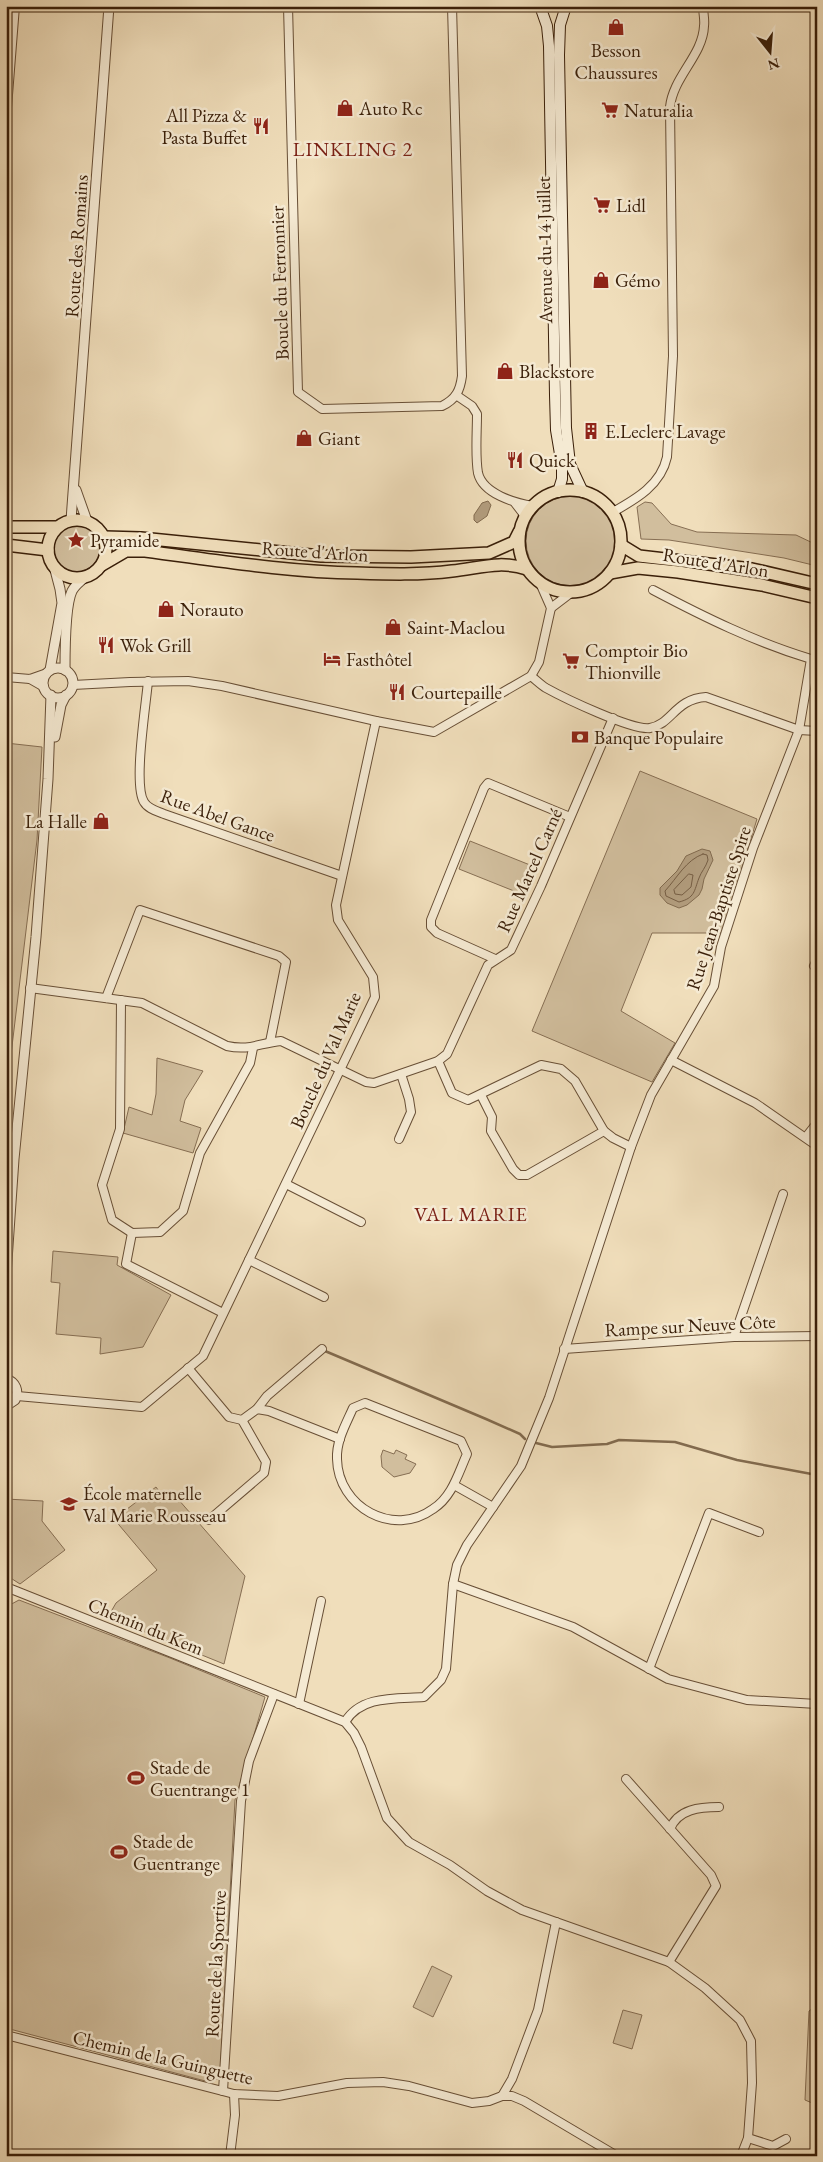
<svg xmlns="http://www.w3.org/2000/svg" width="823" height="2162" font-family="'EB Garamond',serif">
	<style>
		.green { fill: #d1be9d; stroke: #866e53 }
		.water { fill: #b29d7e; stroke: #826b4f }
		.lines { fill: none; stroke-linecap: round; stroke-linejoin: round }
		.shore { stroke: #765e44; stroke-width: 1 }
		.stream { stroke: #826b4f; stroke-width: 2.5 }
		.minor-casing { stroke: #684f36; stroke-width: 10 }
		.tertiary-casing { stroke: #684f36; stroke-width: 11 }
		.secondary-casing { stroke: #3a1f09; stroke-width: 12 }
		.primary-casing { stroke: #3a1f09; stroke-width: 14 }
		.minor { stroke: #f5ead3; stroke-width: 8 }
		.tertiary { stroke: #f5ead3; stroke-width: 9 }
		.secondary { stroke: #f5ead3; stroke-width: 10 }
		.primary { stroke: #f0debb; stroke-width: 11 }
		.labels { text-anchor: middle; stroke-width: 5; stroke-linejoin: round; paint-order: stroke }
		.poi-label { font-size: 19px; fill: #3a1f09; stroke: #f5ead3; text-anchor: start }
		.street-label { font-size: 19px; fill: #3a1f09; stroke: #f5ead3 }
		.neighbourhood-label { font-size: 20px; letter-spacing: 1px; fill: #7a1f14; stroke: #f5ead3 }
	</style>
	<rect width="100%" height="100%" fill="#f0debb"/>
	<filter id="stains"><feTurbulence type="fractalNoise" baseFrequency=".004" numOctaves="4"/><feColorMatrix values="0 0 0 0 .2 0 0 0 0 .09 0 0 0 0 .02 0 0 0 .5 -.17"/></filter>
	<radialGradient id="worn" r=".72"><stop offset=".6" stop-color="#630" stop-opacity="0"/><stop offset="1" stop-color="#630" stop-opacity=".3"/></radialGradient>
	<g class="green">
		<circle cx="571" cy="541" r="45"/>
		<path d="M645,502L652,503L671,524L697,532L796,535L817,545V566L784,558L669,540L641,539L637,507Z"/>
		<circle cx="76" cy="548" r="24"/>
		<path d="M6,743L42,747L37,840L9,1071H6Z"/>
		<path d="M640,771L757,819L722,933H652L621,1011L675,1043L652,1082L532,1031Z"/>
		<path d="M470,841L535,867L524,895L459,869Z"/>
		<path d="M157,1058L203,1071L185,1100L180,1121L201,1128L193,1153L123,1133L129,1107L152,1115L156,1094Z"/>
		<path d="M53,1251L118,1257L117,1265L171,1295L143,1347L100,1354L101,1338L56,1334L60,1283L51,1282Z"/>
		<path d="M383,1450L394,1454L396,1450L407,1455L405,1459L416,1464L410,1473L394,1477L382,1467L381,1456Z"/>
		<path d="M156,1487L161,1494L171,1491L245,1576L224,1664L108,1617L116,1603L157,1570L114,1519Z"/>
		<path d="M6,1499L43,1501L42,1521L65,1550L20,1584L6,1575Z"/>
		<path d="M19,1600L170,1658L265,1697L235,1800L220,2078L209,2082L6,2028V1607Z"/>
		<path d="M432,1966L452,1976L433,2017L413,2007Z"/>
		<path d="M817,2005V2105L805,2100L809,2011Z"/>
		<path d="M623,2010L642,2015L632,2049L613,2043Z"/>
	</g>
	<g class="water">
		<path d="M488,501L491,505L487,516L477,523L474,520V515L482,503Z"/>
		<path d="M702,849L710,851L713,860L704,879L702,889L699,895L687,905L679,908L667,903L660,895V888L677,871L686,856Z"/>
	</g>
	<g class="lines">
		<g class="shore">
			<path d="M703,854L707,855L708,860C706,867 701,872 699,878C694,891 695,898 679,902L666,896L665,891C677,878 686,860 703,854Z"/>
			<path d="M689,874L693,875L691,887L682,895L675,894L674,890Z"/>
		</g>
		<g class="stream">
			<path d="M325,1351L486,1419L520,1434L525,1439"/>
			<path d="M536,1443L552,1447L607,1444L619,1440L675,1442L737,1460L817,1475"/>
		</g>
		<g class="minor-casing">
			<g id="minor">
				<path d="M288,6L298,392L322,409L442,406C456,399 460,391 462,376L452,6"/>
				<path d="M6,120L15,6"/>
				<path d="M456,395L472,406L477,414C477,432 475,456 478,473C483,494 515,503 533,506"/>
				<path d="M515,503L525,516"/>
				<path d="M613,512C636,499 661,485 667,457L673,356L670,107C673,77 703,55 704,26C705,20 703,13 703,6"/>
				<path d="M551,608L572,592"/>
				<path d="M531,676C536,680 541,685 546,688C564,698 633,731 650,728C672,724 675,699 706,697L799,730L817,731"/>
				<path d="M6,677L30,679L47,673"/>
				<path d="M30,679L44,687"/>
				<path d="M148,681C146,705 133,785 144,802C148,809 157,811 164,814L342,876"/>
				<path d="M73,685L130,682L188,681L222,686L376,721L434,732L531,676L539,662L551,608L540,583"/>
				<path d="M495,959L437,933L431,927V920L484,788L488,783L570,817"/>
				<path d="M817,960L814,966L817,968"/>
				<path d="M30,988L142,1003L227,1046C249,1051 260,1043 281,1041L366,1082L374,1083L438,1061L447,1054L488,965L511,950L541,886L613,718"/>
				<path d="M106,998L140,910L279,956L286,962L270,1042"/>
				<path d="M121,1000L120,1129L102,1185L112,1220L132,1233L160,1232L183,1211L200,1153L250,1063L253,1048"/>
				<path d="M671,1060L755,1103L817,1146"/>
				<path d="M438,1061L452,1093L468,1100L541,1065L561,1069L575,1081L604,1131L613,1138L631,1147"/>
				<path d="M481,1095L492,1117L491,1131L513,1169L519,1175H527L604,1131"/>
				<path d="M806,1137L817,1123"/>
				<path d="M399,1139L411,1112L409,1099L401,1074"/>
				<path d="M286,1184L361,1222"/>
				<path d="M132,1233L126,1264L223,1313"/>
				<path d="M249,1260L324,1297"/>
				<path d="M734,1337L783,1194"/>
				<path d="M564,1349L734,1337L817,1336"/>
				<path d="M188,1368L229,1417L242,1420L257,1409L269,1411L340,1439"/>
				<path d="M17,1396L142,1407L203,1356L375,997L373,977L338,920L336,905L376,721"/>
				<path d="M365,1403L461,1441L467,1454C458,1474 452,1497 433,1509C393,1538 338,1507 337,1459C336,1441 346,1424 353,1408Z"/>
				<path d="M257,1409L267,1396L322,1349"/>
				<path d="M454,1485L493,1507"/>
				<path d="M209,1520L264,1473L266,1462L242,1420"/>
				<path d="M453,1584L573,1627L668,1679L747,1700L817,1704"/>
				<path d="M6,1587L345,1722L354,1733L361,1747L387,1818L409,1842L450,1865L487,1891L522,1910L669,1962L705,1988L740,2020L751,2041L752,2083L748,2138L741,2156"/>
				<path d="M649,1669L709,1513L759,1532"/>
				<path d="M299,1704L321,1601"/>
				<path d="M345,1722C361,1695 396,1699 424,1697L441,1680L446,1669L453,1584L457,1565L467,1545L521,1466L549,1398L631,1147L651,1095L714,986L721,947L753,848L799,730L811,659C755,642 704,617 653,590"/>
				<path d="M626,1779L711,1875L716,1886L669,1962"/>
				<path d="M670,1829C678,1809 700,1807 719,1807"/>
				<path d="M6,2035L234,2094L278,2096L347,2083L383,2082L409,2086L472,2103L489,2101L502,2096L512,2079L538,2010L556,1922"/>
				<path d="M223,2091L241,1801L249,1761L274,1694"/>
				<path d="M502,2096H512L524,2101L617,2156"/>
				<path d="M748,2138L773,2146L786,2139"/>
				<path d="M230,2156L235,2115L234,2094"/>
			</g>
		</g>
		<g class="tertiary-casing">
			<g id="tertiary">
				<path d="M76,490L87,521"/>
				<path d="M71,520L109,6"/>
				<circle cx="58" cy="683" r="15"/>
				<path d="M50,670L62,603L60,589L54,566"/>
				<path d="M65,670C65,652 65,606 72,591C75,585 80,582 85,577"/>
				<path d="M55,737L61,705L66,695"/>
				<path d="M6,1275L14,1159L36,937L48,779L51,695"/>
				<path d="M6,1379C16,1382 19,1391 15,1400L6,1406"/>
			</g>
		</g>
		<g class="secondary-casing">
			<g id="secondary">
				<path d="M540,6L547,26L549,46L555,395L556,430L562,466V479L558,492"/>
				<path d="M543,6H558"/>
				<path d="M566,6L560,25L559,55L566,428L570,464L583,492"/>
			</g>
		</g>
		<g class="primary-casing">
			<g id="primary">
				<circle cx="570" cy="541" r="51"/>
				<circle cx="77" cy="549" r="29"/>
				<path d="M6,527H57"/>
				<path d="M105,537L141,538L321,556L411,557L489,553L514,542L519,532"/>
				<path d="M6,545L48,550"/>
				<path d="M621,545L639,556L752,569L817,584"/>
				<path d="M102,565L126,551H145C215,560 286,572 357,573C388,574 421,575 452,571C480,568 500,560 527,569"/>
				<path d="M610,573L638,568L678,572L762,585L817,598"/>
			</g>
		</g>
		<use href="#minor" class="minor"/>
		<use href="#tertiary" class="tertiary"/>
		<use href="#secondary" class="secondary"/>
		<use href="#primary" class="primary"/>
	</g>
	<defs>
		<g id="shop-bare" transform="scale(1.35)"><path d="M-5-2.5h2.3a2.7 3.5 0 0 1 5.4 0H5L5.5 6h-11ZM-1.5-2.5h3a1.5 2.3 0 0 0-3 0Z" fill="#8f2418" stroke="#f5ead3" stroke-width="2.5" paint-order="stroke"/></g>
		<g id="supermarket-bare" transform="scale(1.35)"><path d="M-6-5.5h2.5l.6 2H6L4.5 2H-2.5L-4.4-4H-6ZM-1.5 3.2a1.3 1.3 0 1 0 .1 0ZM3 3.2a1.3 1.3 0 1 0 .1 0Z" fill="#8f2418" stroke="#f5ead3" stroke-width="2.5" paint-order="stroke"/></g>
		<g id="restaurant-bare" transform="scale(1.35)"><path d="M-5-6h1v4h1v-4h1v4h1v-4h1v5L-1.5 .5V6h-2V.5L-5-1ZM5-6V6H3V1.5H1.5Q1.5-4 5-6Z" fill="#8f2418" stroke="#f5ead3" stroke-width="2.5" paint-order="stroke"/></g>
		<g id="building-bare" transform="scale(1.35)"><path d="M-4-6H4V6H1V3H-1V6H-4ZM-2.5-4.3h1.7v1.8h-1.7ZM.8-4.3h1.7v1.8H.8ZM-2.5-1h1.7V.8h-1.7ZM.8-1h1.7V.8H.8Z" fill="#8f2418" stroke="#f5ead3" stroke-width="2.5" paint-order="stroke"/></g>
		<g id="sight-bare" transform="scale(1.35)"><path d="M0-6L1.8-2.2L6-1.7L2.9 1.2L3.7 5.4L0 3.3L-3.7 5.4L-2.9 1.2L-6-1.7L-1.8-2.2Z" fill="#8f2418" stroke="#f5ead3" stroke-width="2.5" paint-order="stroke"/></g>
		<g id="hotel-bare" transform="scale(1.35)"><path d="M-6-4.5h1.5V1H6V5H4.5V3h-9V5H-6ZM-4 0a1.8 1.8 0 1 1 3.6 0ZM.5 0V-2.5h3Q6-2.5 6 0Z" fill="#8f2418" stroke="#f5ead3" stroke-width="2.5" paint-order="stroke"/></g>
		<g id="bank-bare" transform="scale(1.35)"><path d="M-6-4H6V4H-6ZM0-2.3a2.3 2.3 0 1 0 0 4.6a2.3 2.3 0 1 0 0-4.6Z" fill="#8f2418" stroke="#f5ead3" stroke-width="2.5" paint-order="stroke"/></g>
		<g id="school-bare" transform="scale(1.35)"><path d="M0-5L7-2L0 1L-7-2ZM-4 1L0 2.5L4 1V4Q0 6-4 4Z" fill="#8f2418" stroke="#f5ead3" stroke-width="2.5" paint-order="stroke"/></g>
		<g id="stadium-bare" transform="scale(1.35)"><path d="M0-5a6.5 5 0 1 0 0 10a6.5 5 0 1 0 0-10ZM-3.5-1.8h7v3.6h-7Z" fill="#8f2418" stroke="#f5ead3" stroke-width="2.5" paint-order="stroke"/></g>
	</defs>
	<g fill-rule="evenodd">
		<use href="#shop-bare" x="616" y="27"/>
		<use href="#shop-bare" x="345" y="108"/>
		<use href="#supermarket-bare" x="610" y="110"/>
		<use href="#restaurant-bare" x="261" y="126"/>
		<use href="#supermarket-bare" x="602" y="205"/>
		<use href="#shop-bare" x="601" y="280"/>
		<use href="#shop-bare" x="505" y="371"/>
		<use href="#building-bare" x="591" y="431"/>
		<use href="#shop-bare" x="304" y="438"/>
		<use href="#restaurant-bare" x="515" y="460"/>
		<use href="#sight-bare" x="76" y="540"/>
		<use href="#shop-bare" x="166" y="609"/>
		<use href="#shop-bare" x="393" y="627"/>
		<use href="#restaurant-bare" x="106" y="645"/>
		<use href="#hotel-bare" x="332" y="659"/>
		<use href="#supermarket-bare" x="571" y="661"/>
		<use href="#restaurant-bare" x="397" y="692"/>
		<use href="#bank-bare" x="580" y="737"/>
		<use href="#shop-bare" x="101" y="821"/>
		<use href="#school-bare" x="69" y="1504"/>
		<use href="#stadium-bare" x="136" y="1778"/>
		<use href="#stadium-bare" x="119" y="1852"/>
	</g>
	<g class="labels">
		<g class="poi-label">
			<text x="616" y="57" text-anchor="middle">Besson<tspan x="616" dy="22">Chaussures</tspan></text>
			<text x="359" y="115">Auto Rc</text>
			<text x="624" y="117">Naturalia</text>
			<text x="247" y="122" text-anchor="end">All Pizza &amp;<tspan x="247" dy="22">Pasta Buffet</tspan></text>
			<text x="616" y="212">Lidl</text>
			<text x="615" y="287">Gémo</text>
			<text x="519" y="378">Blackstore</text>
			<text x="605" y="438">E.Leclerc Lavage</text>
			<text x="318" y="445">Giant</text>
			<text x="529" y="467">Quick</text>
			<text x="90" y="547">Pyramide</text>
			<text x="180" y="616">Norauto</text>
			<text x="407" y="634">Saint-Maclou</text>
			<text x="120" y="652">Wok Grill</text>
			<text x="585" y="657">Comptoir Bio<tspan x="585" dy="22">Thionville</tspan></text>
			<text x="346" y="666">Fasthôtel</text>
			<text x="411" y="699">Courtepaille</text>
			<text x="594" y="744">Banque Populaire</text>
			<text x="87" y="828" text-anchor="end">La Halle</text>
			<text x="83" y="1500">École maternelle<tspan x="83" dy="22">Val Marie Rousseau</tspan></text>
			<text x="150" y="1774">Stade de<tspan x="150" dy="22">Guentrange 1</tspan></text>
			<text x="133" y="1848">Stade de<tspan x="133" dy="22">Guentrange</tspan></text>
		</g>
		<g class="street-label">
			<text transform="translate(76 246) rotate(-86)" y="7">Route des Romains</text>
			<text transform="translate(544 250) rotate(-91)" y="7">Avenue du 14 Juillet</text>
			<text transform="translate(279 283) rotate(-92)" y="7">Boucle du Ferronnier</text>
			<text transform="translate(315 551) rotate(4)" y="7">Route d'Arlon</text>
			<text transform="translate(716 562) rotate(9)" y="7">Route d'Arlon</text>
			<text transform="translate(218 815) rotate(20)" y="7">Rue Abel Gance</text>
			<text transform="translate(529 870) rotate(-66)" y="7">Rue Marcel Carné</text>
			<text transform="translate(718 908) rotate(-72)" y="7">Rue Jean-Baptiste Spire</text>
			<text transform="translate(325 1060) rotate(-66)" y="7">Boucle du Val Marie</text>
			<text transform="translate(690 1325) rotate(-3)" y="7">Rampe sur Neuve Côte</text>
			<text transform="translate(146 1626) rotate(22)" y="7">Chemin du Kem</text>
			<text transform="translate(215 1964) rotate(-87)" y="7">Route de la Sportive</text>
			<text transform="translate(163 2057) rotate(13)" y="7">Chemin de la Guinguette</text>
		</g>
		<g class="neighbourhood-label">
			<text x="353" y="156">LINKLING 2</text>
			<text x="471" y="1221">VAL MARIE</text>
		</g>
	</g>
	<rect width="823" height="2162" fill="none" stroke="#f0debb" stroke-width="25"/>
	<rect x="8" y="8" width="808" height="2147" fill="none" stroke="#3a1f09" stroke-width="2.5"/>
	<rect x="12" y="12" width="798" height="2137" fill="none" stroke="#3a1f09"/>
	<g transform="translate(770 52) rotate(163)" stroke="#f5ead3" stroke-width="4" paint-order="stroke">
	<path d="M0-4L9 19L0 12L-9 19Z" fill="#3a1f09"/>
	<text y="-8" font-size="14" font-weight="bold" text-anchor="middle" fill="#3a1f09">N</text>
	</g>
	<rect width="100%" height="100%" filter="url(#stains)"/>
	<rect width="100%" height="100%" fill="url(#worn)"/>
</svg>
